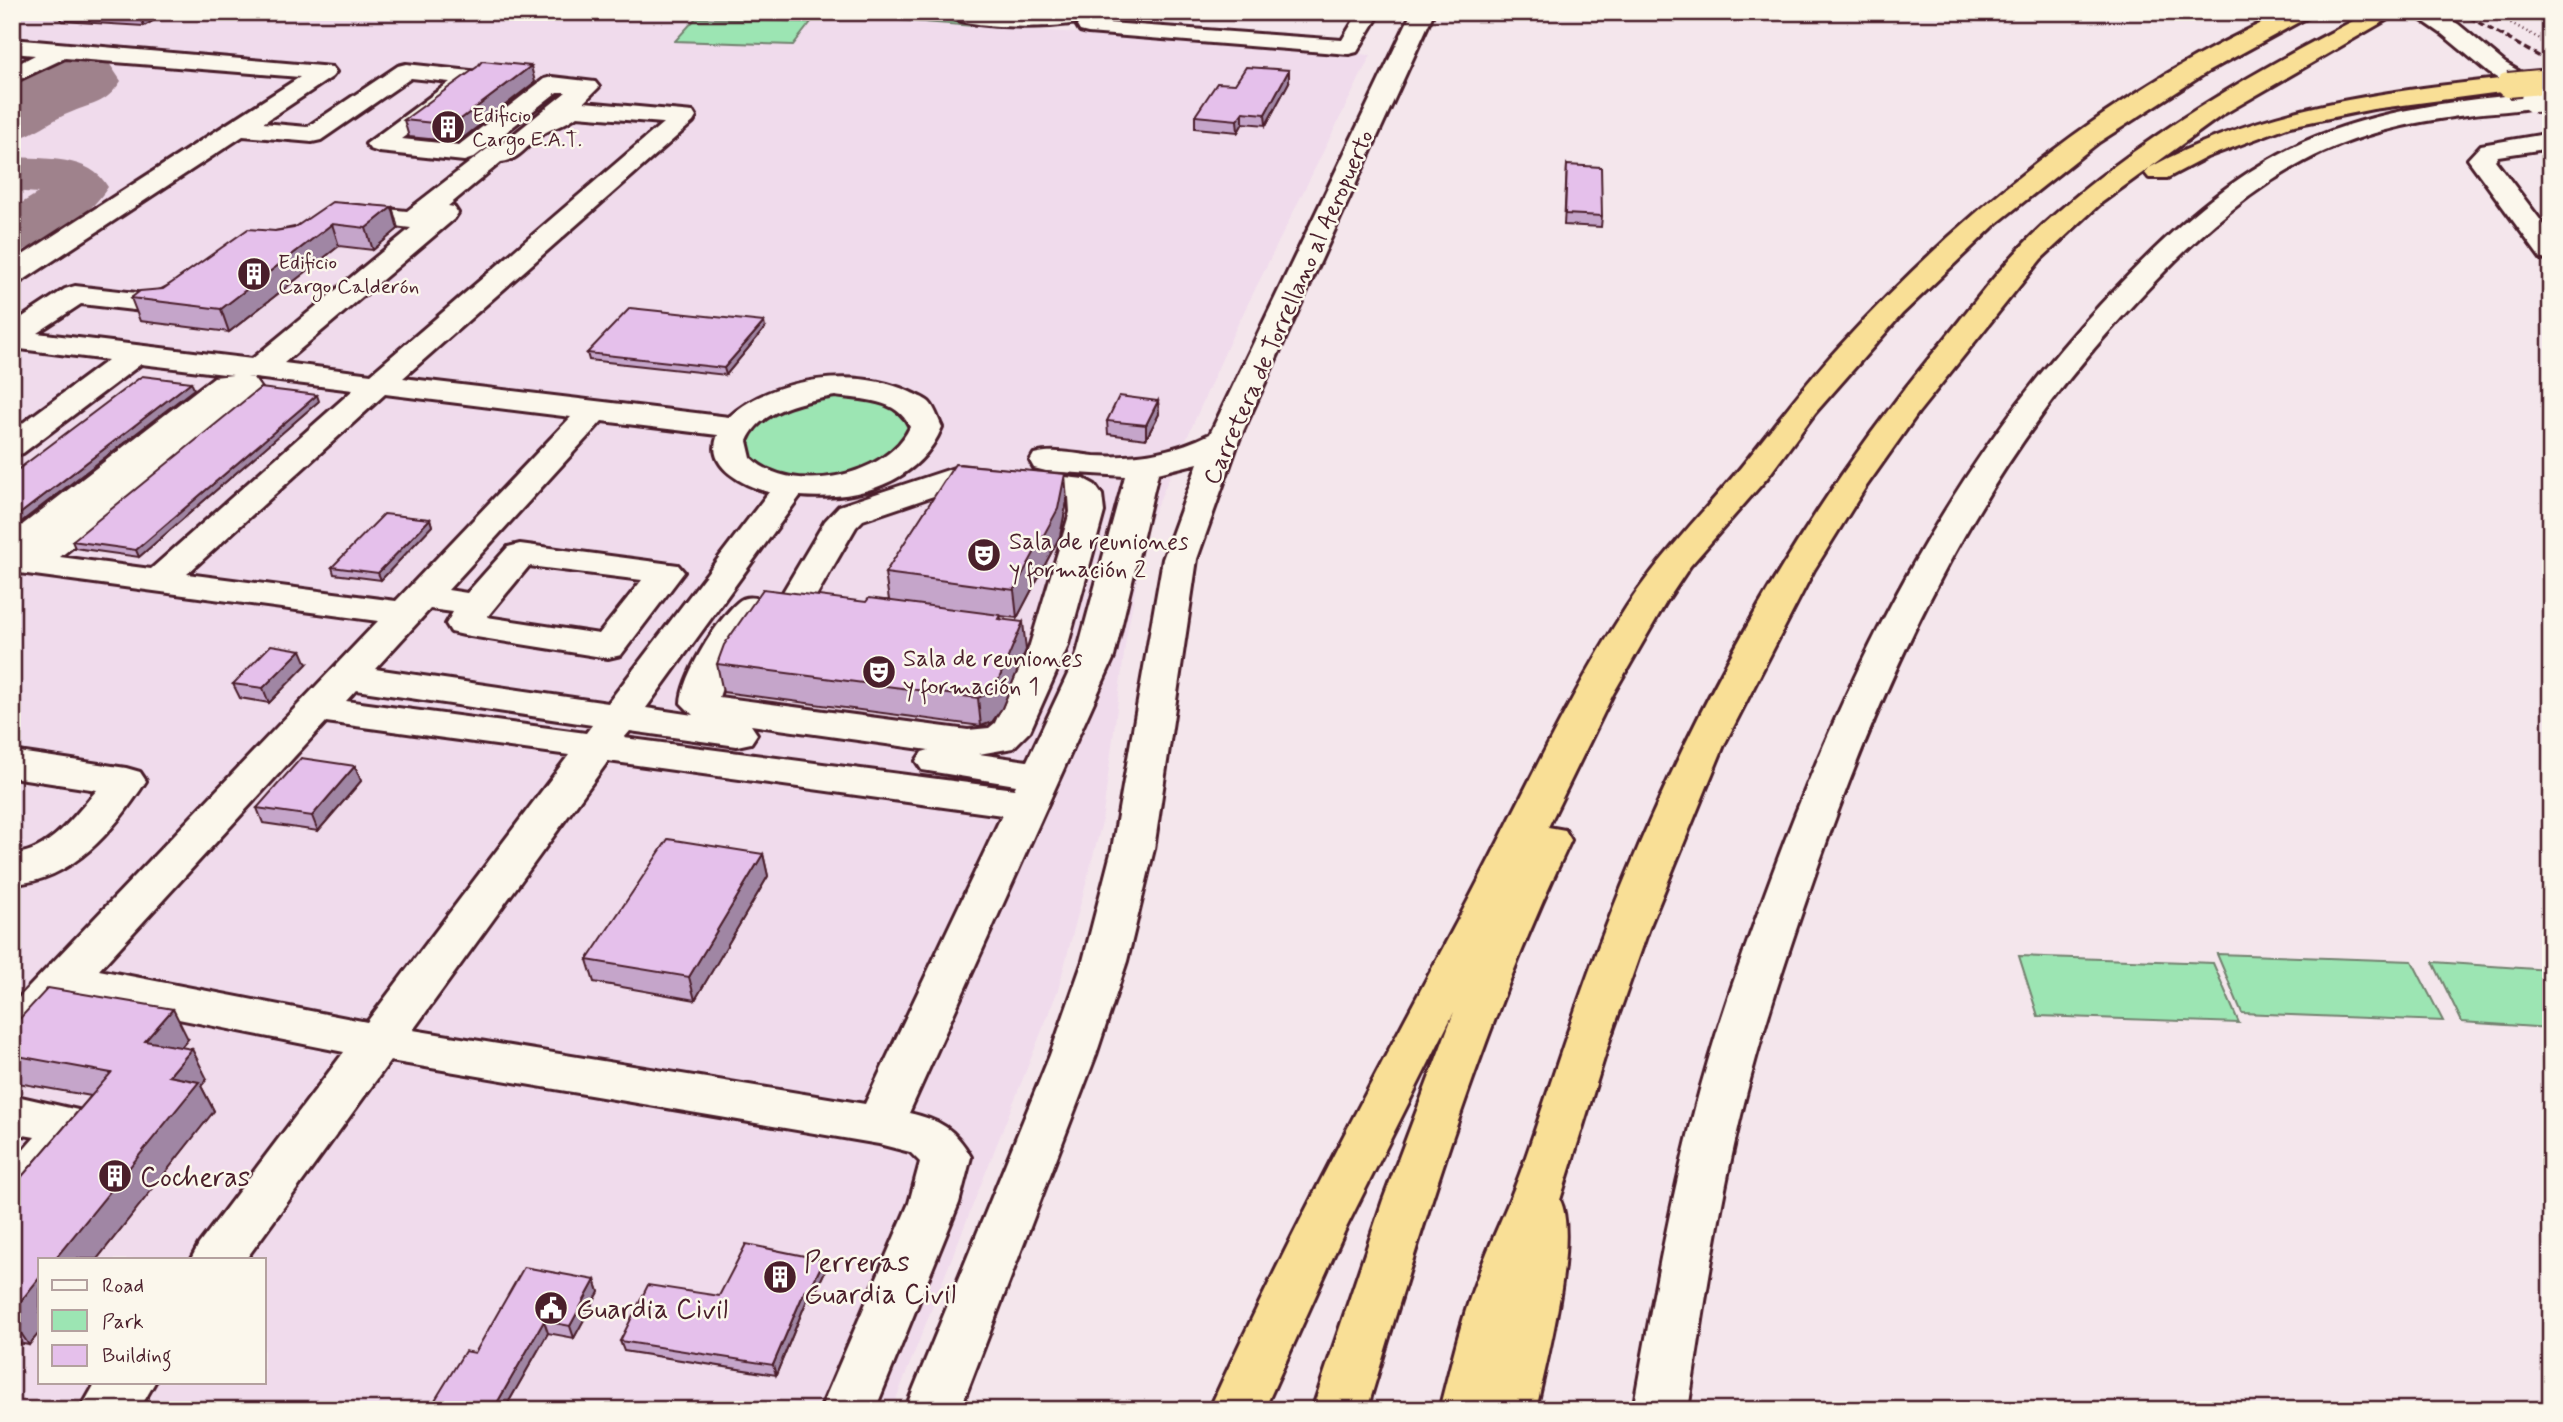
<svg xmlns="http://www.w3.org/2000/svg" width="2563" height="1422" font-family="Mynerve,sans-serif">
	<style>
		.built { fill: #f0dbec; fill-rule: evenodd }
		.green { fill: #9ce5b3; stroke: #73826f; stroke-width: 2 }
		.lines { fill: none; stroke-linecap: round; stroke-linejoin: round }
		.taxiway { fill: #9f828c; fill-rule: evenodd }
		.minor-casing { stroke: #4a1f2b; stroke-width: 6 }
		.highway-casing { stroke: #4a1f2b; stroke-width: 6 }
		.path { stroke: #4a1f2b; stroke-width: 2.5; stroke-dasharray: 1 3.5; stroke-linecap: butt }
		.minor { fill: #fbf7ec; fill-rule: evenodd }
		.highway { fill: #f9df96; fill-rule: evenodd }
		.rail { stroke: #4a1f2b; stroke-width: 3.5; stroke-dasharray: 7 3.5; stroke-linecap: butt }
		.minor-bridge-casing { stroke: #4a1f2b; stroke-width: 28; stroke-linecap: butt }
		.highway-bridge-casing { stroke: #4a1f2b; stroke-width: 28; stroke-linecap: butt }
		.minor-bridge { stroke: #fbf7ec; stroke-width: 24 }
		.highway-bridge { stroke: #f9df96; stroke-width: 24 }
		.wall { fill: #c5a5ca; stroke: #4a1f2b; stroke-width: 2 }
		.shaded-wall { fill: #a086a4; stroke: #4a1f2b; stroke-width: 2 }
		.building { fill: #e5c0eb; stroke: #4a1f2b; stroke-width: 2 }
		.labels { text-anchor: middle; stroke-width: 5; stroke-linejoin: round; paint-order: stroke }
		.far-poi-label { font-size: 21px; fill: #4a1f2b; stroke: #fbf7ec; text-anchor: start }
		.street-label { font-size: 24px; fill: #4a1f2b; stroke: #fbf7ec }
		.poi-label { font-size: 24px; fill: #4a1f2b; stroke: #fbf7ec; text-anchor: start }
		.near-poi-label { font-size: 28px; fill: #4a1f2b; stroke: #fbf7ec; text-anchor: start }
	</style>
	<rect width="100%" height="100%" fill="#f4e6ec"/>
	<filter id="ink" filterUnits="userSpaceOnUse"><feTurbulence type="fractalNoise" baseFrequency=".0143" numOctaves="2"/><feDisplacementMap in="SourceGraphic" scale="14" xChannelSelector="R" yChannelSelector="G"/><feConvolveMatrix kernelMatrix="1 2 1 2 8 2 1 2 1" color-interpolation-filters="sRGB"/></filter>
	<g filter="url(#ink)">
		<path class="built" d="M12,12H798L1371,55L1233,334L1147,528L1126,639L1102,822L1058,990L894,1404L915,1410H12ZM40,1259H264V1382H40Z"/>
		<g class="green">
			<path d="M798,12H914L974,26Z"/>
			<path d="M696,18L811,22L793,45L675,41Z"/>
			<path d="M826,395C857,397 902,393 909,432C904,440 898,452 890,458C884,463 873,465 865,468C841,477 817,482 791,478C746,471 727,435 774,410C789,402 809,400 826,395Z"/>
			<path d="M2217,954L2412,961L2443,1021L2242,1013Z"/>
			<path d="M2019,956L2213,963L2239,1023L2038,1016Z"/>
			<path d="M2433,962L2551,970V1028L2462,1022Z"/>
		</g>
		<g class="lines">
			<g class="taxiway">
				<path d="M79,57L109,63L121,81C105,105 95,102 72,112C50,120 35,135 12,140V71L50,59Z"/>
				<path d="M12,157C45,159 90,155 108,187C86,219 50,244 12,253V209L38,193L12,191Z"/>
			</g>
			<g class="minor-casing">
				<g id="minor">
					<path d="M943,12L1039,15L1092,12L1082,21L1342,40L1359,12H1381L1357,52L1349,54L1088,33L1080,31L1077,26L1080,22C1058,29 956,30 943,12Z"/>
					<path d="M1412,12H1434L1239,440L1197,559L1154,849L1127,961L1096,1055L960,1410H905L1050,1055L1083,961L1112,849L1163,559L1198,463L1158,473L1114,657L909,1113C939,1120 955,1128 971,1157L959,1203L875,1410H820L909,1203L920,1162L910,1152L879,1144L390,1061L246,1259H191L199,1244L344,1052L73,998L28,1047L12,1052V1005L378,621L12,572V533L214,377L233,375L141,364L23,453L12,456V431L108,360L12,348V324L65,289L75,286L154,295L179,282L189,285L193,291L170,310L160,313L81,304L37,333L252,359L411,228L335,219L331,213L335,207L344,205L407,211L487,149L498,147L566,92H557L473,158L464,161L379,152L370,149L366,144L450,82L411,78L321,140L312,142L243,136L22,281L12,283V262L300,77L65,58L12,83V67L35,55L12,53V39L332,67L336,72L332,77L263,123L307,127L398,66L406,64L480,72L484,77L480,82L402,139L459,145L544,79L552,77L595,82L599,87L584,102L693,112L696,117L693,122L403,378L729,417C772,377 857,367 910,392C916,395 924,398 929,402C935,408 938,419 942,427C919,483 857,501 800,496L646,708L693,715L681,703C682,676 717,620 738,602C746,595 756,598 765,600L770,608L729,667L719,697L968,730L989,728L995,723L1029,648L1070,512L1069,497L963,486L863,520L856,527L808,610L795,613L782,610L777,602L825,521L839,506L960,466L1084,479L1095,485L1102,495L1104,512L1067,648L1030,731L1013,748L979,754L1027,761L1076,657L1125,476L1046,471L1034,468L1030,461L1034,454C1054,449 1074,454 1094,456C1136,458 1172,453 1210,434ZM577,116L663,123L371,374L284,363L454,219L458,213L454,207L448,206L501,162C522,160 530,139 548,131C558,126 566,124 577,116ZM247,377L353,390L151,569L60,557L258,397L262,390L253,378ZM385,394L571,417L396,601L187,574ZM835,396C863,400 897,398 910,427C888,477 791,497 751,458L747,441C760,409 805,401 835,396ZM602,421L718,435C704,467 745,486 769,492L608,703L375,669L430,609L453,612L446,624L451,632L464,635L608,658L621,655L684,572L678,565L520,544L508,547L467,593L448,590ZM529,566L642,580L599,634L487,617ZM356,690L592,725L586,733L346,701ZM326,722L569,755L367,1022L99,970ZM751,725L929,750L922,752L916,761L922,770L1016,785L1014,789L624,738L630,731L737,746L751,743L757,734ZM608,761L1002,815L865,1104L413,1030Z"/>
					<path d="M2410,12H2437L2458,24L2505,63L2551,90V107L2542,105C2518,112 2491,111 2467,115C2411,122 2356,134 2305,161C2233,199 2174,259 2120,319C1976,477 1887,669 1817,869C1790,946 1764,1023 1744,1103C1719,1204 1704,1307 1688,1410H1633C1651,1309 1669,1207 1695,1108C1716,1028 1744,950 1773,872C1850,665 1949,468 2100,305C2156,245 2217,185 2291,148C2364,112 2444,102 2523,94L2489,73L2442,34Z"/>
					<path d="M2551,133V148L2498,156L2495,160L2551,234V261L2541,259L2468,159L2481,145Z"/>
					<path d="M12,751L126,768L140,772L146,781C116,828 72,882 12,884V854C48,854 75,815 97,790L12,777Z"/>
					<path d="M12,1095L91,1113L98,1126L91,1139L30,1212L12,1218V1163L35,1137L12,1133Z"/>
					<path d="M96,1382H155L139,1410H80Z"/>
				</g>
			</g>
			<g class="highway-casing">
				<g id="highway">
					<path d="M2286,12H2317L2209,71L2099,142L1997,223L1902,314L1815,413L1767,478L1690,566L1666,602L1613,694L1548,827L1565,830L1571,840C1485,1019 1424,1220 1367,1410H1312L1383,1200L1454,1012L1346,1228L1264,1410H1209C1283,1247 1367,1091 1451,933C1510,824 1560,710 1627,606C1661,555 1703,513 1742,466C1774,426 1804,385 1839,347C1964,210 2116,87 2286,12Z"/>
					<path d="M2371,12H2400L2222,115L2101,203L2041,259L1918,413L1865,488L1814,570L1724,745L1649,928L1610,1039L1560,1200C1579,1238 1546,1364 1536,1410H1439C1451,1365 1461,1319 1478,1276C1491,1240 1508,1207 1521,1171C1549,1091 1573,1011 1604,932C1684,723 1793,524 1935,351C1970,309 2003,262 2043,225C2140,137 2255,70 2371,12Z"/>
					<path d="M2508,78L2516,80L2520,85L2516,90L2373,109L2290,126L2207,157L2167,178H2149L2145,173L2149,168C2263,106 2381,92 2508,78Z"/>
				</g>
			</g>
			<path class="path" d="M2491,12L2551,45"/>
			<use href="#minor" class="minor"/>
			<use href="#highway" class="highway"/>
			<path class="rail" d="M2460,12L2551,63"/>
			<g class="minor-bridge-casing">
				<path id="minor-bridge" d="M2533,100L2551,99"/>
			</g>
			<g class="highway-bridge-casing">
				<path id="highway-bridge" d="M2508,85L2551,81"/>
			</g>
			<use href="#minor-bridge" class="minor-bridge"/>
			<use href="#highway-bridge" class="highway-bridge"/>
		</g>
		<g class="wall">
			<path d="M59,12H168L144,26L62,21Z"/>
			<path d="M535,82L458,142L409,137L404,120Z"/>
			<path d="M1289,82L1266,125L1243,123L1238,132L1195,128V116L1235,84Z"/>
			<path d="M1567,165L1602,216L1601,227L1564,225Z"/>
			<path d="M392,207L398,229L373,250L339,246L229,332L140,321L131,298L163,289L275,231Z"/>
			<path d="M765,328L726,375L589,360L587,353Z"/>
			<path d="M319,401L139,557L75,548L72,541Z"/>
			<path d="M1158,401L1159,414L1146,439L1108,434L1107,421Z"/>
			<path d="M1067,501L1060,536L1017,618L1000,616L1001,619L1026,650L1002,708L992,722L981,726L723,692L717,664L866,602L889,600L885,573Z"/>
			<path d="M430,519L432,526L381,580L334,574L332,567Z"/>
			<path d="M307,664L269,703L240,698L233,684Z"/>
			<path d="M355,766L361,781L318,831L263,823L257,808Z"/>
			<path d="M763,854L768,876L695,1000L594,982L587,960Z"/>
			<path d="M12,1027L188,1039L181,1047L207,1079L201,1086L214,1111L97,1259H40L29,1345L12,1342V1188L91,1096L12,1082Z"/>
			<path d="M824,1260L826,1269L811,1301L807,1300L776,1375L624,1351L620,1341L719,1296Z"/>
			<path d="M595,1280L599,1292L574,1338L548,1333L504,1410H429L475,1353Z"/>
		</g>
		<g class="shaded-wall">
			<path d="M139,12H168L144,26Z"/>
			<path d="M531,66L535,82L458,142L453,125Z"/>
			<path d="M1289,70V82L1266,125L1265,114Z"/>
			<path d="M1243,112V123L1238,132L1237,120Z"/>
			<path d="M392,207L398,229L373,250L366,228Z"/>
			<path d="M332,224L339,246L229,332L221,309Z"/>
			<path d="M764,322L765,328L726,375L724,368Z"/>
			<path d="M191,382L194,389L12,529V520Z"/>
			<path d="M317,395L319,401L139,557L136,550Z"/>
			<path d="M1158,401L1159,414L1146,439V425Z"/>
			<path d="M1065,474L1067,501L1060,536L1017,618L1014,590Z"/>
			<path d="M430,519L432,526L381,580L378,573Z"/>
			<path d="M1023,622L1026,650L1002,708L992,722L981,726L978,698Z"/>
			<path d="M301,650L307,664L269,703L263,688Z"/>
			<path d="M355,766L361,781L318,831L312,816Z"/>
			<path d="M763,854L768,876L695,1000L689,977Z"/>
			<path d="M173,1009L188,1039L161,1071L145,1041Z"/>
			<path d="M192,1049L207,1079L201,1086L214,1111L97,1259H55L169,1076Z"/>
			<path d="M12,1130L16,1136L12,1141Z"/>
			<path d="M824,1260L826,1269L811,1301L809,1291Z"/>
			<path d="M40,1277V1332L29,1345L12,1320V1312Z"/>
			<path d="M595,1280L599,1292L574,1338L570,1326Z"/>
			<path d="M805,1290L807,1300L776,1375L773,1365Z"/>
			<path d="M544,1321L548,1333L504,1410H493Z"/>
		</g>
		<g class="building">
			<path d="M482,61L531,66L453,125L404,120L477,67Z"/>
			<path d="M1246,67L1289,70L1265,114L1243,112L1237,120L1195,116L1217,83L1235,84Z"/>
			<path d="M1567,165L1601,167L1602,216L1565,214Z"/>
			<path d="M332,202L392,207L366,228L332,224L221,309L131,298L140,291L163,289L248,229L275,231L294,228Z"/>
			<path d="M630,308L764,322L724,368L587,353Z"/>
			<path d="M142,376L191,382L12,520V474Z"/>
			<path d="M260,388L317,395L136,550L72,541Z"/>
			<path d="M1119,396L1158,401L1146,425L1107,421Z"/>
			<path d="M955,464L1065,474L1058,509L1014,590L885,573Z"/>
			<path d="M384,514L430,519L378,573L332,567Z"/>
			<path d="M763,589L866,602L869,598L1000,615L998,619L1023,622L999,679L989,693L978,698L717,664L724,645Z"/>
			<path d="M271,645L301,650L263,688L233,684Z"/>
			<path d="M301,758L355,766L312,816L257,808Z"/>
			<path d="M668,839L763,854L689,977L587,960Z"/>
			<path d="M48,988L173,1009L145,1041L192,1049L169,1076L199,1082L55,1259H40V1277L12,1312V1188L111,1073L12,1055V1027Z"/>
			<path d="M746,1244L824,1260L809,1291L805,1290L773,1365L620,1341L648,1285L719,1296Z"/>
			<path d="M524,1267L595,1280L570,1326L544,1321L493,1410L466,1405L463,1410H429L465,1351L475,1353Z"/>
		</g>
	</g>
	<defs>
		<g id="building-disc" transform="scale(1.75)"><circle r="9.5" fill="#4a1f2b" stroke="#fbf7ec"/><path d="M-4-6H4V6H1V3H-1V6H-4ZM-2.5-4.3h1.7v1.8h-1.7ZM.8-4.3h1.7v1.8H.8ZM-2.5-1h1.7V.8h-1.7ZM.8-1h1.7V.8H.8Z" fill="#fff"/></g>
		<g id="theatre-disc" transform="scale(1.75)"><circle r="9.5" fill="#4a1f2b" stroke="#fbf7ec"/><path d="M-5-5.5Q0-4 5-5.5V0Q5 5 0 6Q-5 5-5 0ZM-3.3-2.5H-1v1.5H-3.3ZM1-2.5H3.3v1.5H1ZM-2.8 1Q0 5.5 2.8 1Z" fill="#fff"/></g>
		<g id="civic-disc" transform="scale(1.75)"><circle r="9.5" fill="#4a1f2b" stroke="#fbf7ec"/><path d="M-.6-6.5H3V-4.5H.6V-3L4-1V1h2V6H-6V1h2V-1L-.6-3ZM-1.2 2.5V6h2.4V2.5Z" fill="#fff"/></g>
	</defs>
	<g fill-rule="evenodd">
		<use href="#building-disc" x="448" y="127"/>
		<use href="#building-disc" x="254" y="274"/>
		<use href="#theatre-disc" x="984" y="555"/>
		<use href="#theatre-disc" x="879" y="672"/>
		<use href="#building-disc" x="115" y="1176"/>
		<use href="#building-disc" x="780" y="1277"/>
		<use href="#civic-disc" x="551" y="1308"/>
	</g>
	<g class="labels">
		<g class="far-poi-label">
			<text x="472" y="122">Edificio<tspan x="472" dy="24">Cargo E.A.T.</tspan></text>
			<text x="278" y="269">Edificio<tspan x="278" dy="24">Cargo Calderón</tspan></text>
		</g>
		<g class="street-label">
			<text transform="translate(1288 307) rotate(-66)" y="8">Carretera de Torrellano al Aeropuerto</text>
		</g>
		<g class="poi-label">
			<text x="1009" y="549">Sala de reuniones<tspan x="1009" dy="28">y formación 2</tspan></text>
			<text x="903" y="666">Sala de reuniones<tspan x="903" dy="28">y formación 1</tspan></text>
		</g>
		<g class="near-poi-label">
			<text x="140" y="1186">Cocheras</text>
			<text x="804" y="1271">Perreras<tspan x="804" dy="32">Guardia Civil</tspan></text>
			<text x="576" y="1318">Guardia Civil</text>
		</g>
	</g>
	<rect width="2563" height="1422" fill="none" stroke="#fbf7ec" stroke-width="42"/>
	<rect x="21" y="21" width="2521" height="1380" fill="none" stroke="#4a1f2b" stroke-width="2.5" filter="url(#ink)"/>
	<rect x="38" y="1258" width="228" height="126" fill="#fbf7ec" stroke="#b4a19f" stroke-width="2"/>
	<rect x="52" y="1280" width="35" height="10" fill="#fbf7ec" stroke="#b4a19f" stroke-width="2"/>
	<text x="102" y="1292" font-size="21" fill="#4a1f2b">Road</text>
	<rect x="52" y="1310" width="35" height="21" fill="#9ce5b3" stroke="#b4a19f" stroke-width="2"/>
	<text x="102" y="1328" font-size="21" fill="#4a1f2b">Park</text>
	<rect x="52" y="1345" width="35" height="21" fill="#e5c0eb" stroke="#b4a19f" stroke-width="2"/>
	<text x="102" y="1362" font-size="21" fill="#4a1f2b">Building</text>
</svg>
